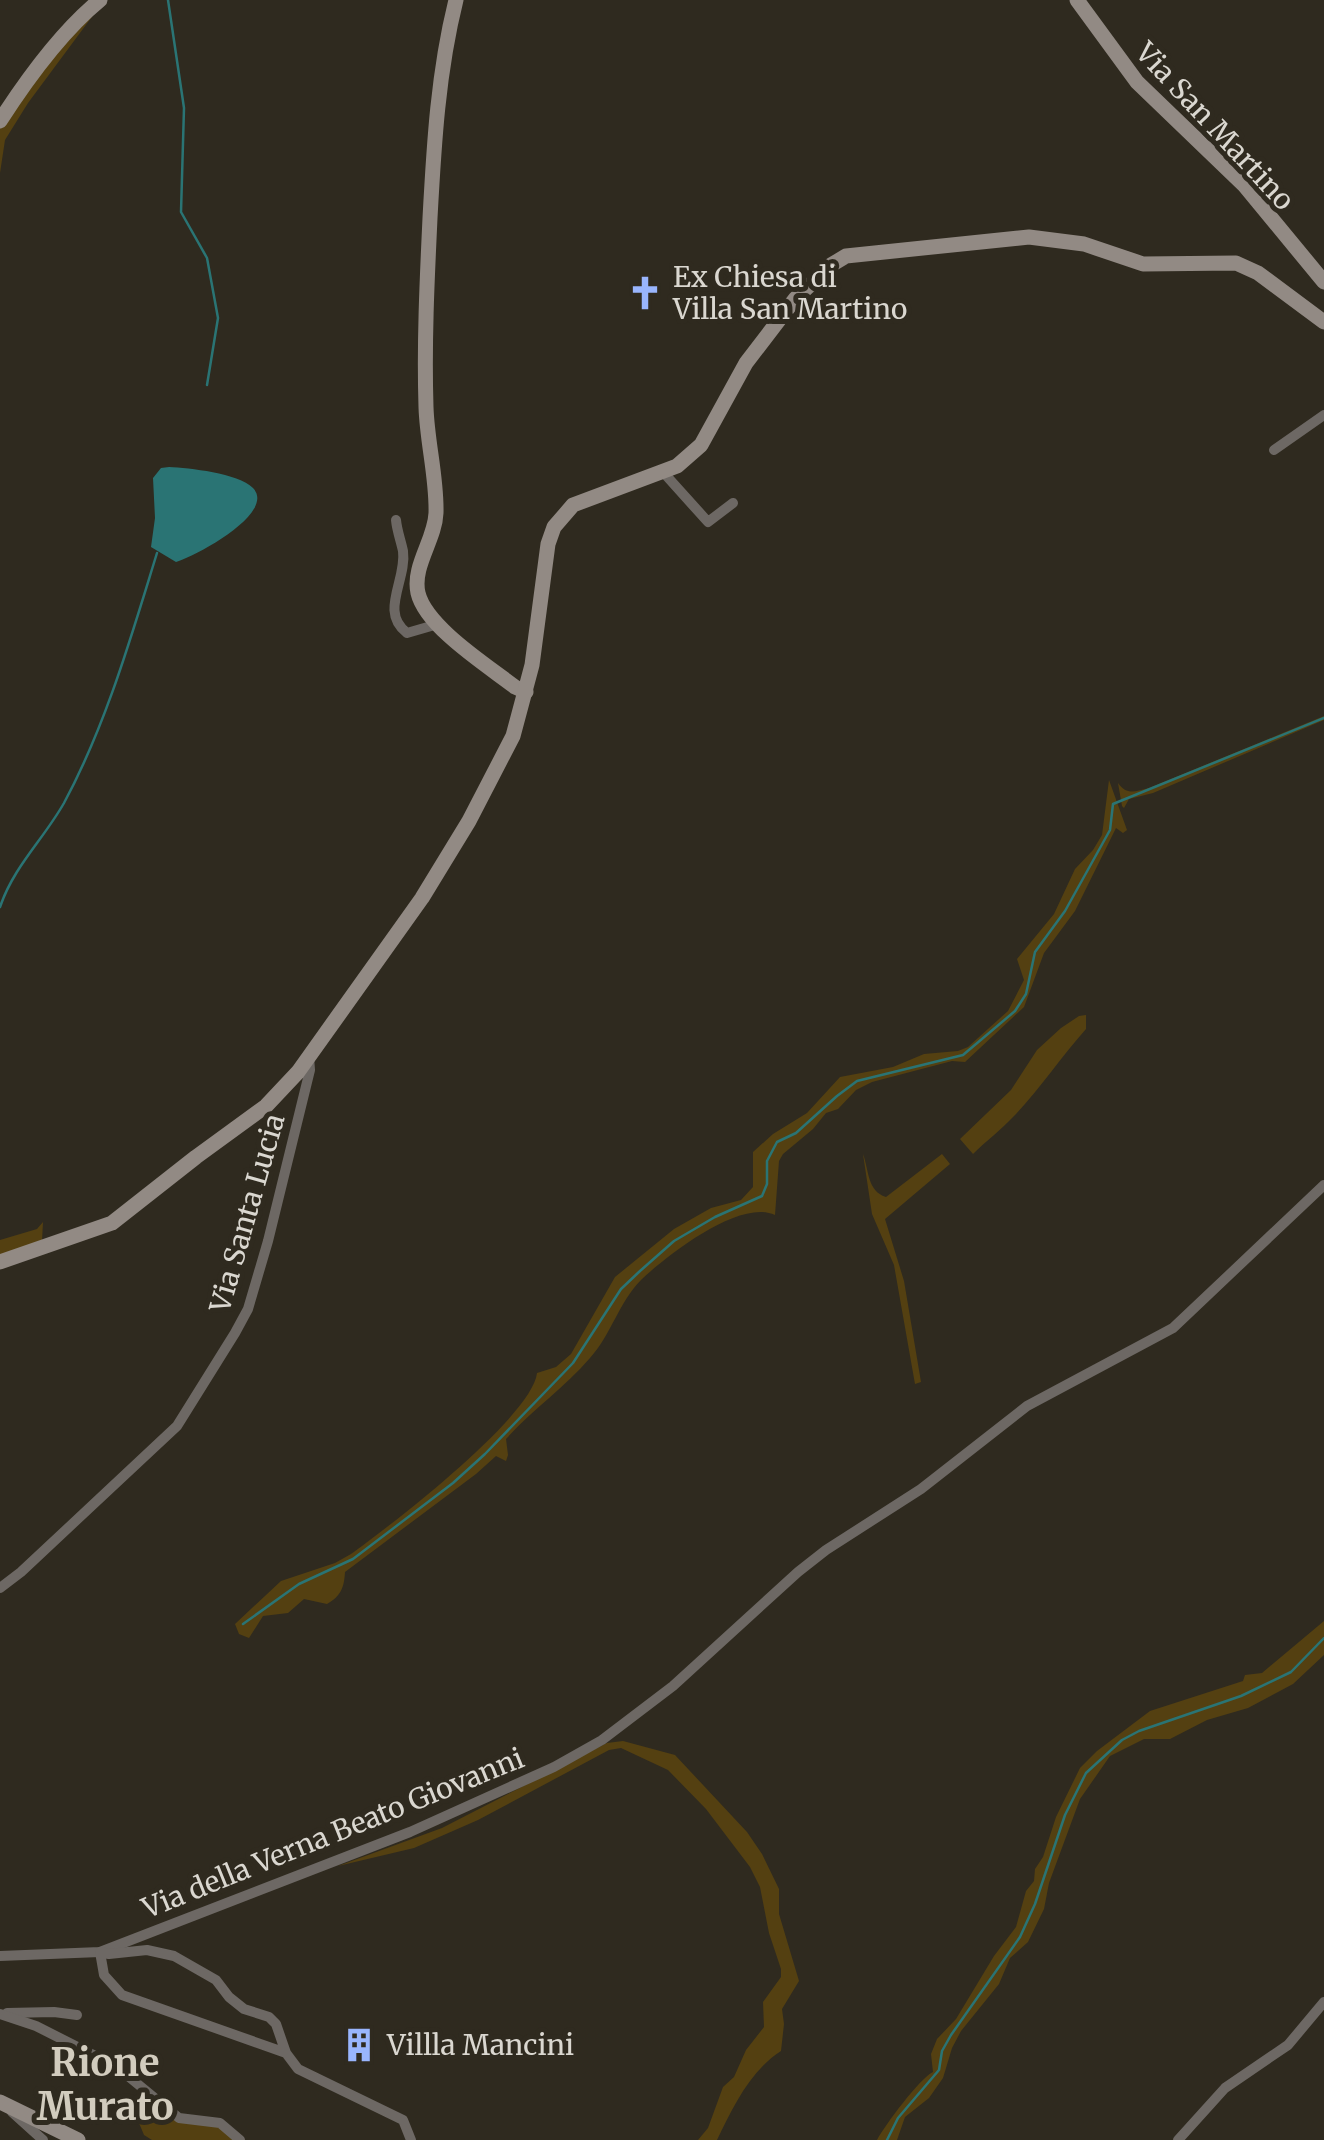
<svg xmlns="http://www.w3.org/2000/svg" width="1324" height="2140" font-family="Merriweather,serif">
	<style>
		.green { fill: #544011 }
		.water { fill: #2a7474 }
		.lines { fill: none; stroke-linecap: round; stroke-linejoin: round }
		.stream { stroke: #2a7474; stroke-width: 2.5 }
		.street { stroke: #6d6864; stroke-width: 10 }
		.secondary { stroke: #928a84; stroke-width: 15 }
		.labels { text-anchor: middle; stroke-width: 10; stroke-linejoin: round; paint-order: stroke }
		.street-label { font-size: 28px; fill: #dad7d0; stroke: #2f2a1f }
		.poi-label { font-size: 28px; fill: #dad7d0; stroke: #2f2a1f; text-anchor: start }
		.district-label { font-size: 38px; font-weight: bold; fill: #d2ccbe; stroke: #2f2a1f }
	</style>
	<rect width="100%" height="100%" fill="#2f2a1f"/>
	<g class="green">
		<path d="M94,14L28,103L5,140L0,173V125L68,35Z"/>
		<path d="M1324,716V720L1153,793L1129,799L1124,808L1122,806L1118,783C1127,796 1136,791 1149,788Z"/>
		<path d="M1109,780L1127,830L1123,833L1116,828L1075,911L1044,953L1024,1007L965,1062L952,1061L872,1082L856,1090L838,1109L826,1113L813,1129L783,1154L779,1161L775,1215C740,1198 666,1256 641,1280C619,1302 611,1335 590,1358C564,1388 532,1410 506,1439L508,1455L506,1461L496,1456L476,1474L345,1572C344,1588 341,1596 327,1604L304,1599L288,1613L263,1616L249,1638L239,1634L235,1624L281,1581L335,1563L351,1554C390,1526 532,1417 537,1373L556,1367L571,1354L615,1277L674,1229L711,1208L741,1200L753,1187V1152L773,1134L807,1113L840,1077L893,1067L924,1054L958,1051L968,1047L1008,1011L1024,980L1017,959L1054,914L1075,869L1093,850L1102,835Z"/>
		<path d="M1086,1015V1029C1061,1057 1040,1089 1014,1116C1001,1130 986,1141 973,1154L960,1139L1011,1090L1037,1050L1061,1028L1079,1016Z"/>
		<path d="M863,1154C869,1170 867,1191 886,1197L942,1154L950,1164L885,1219L904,1281L921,1382L915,1384L894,1265L872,1214Z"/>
		<path d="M43,1222L42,1241L0,1255V1240L37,1229Z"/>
		<path d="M1324,1621V1655L1293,1684L1248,1708L1207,1720L1170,1739H1144L1110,1756L1080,1799L1049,1883L1044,1909L1028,1942L1010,1958L999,1984L961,2031L952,2048L943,2078L929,2098L905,2117L897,2140H877C885,2125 920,2078 933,2072L931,2054L937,2039L956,2019L994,1956L1016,1927L1026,1891L1034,1881L1035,1869L1043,1857L1056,1817L1080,1768L1097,1751L1150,1711L1243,1681L1245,1675L1262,1673Z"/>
		<path d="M623,1741L675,1755L747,1832L762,1854L779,1889V1914L799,1981L782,2009L784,2024L781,2051C750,2071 733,2107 717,2140H698L708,2128L723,2087L734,2077L746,2050L764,2027L763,2002L781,1977V1969L769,1933L760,1887L750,1867L706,1809L668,1770L621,1748L609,1750L478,1820L414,1848L338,1866L442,1828L607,1743Z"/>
		<path d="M147,2095L181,2121L218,2126L237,2140H152L144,2135L139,2123Z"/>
	</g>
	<path class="water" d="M169,467C189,468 238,473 253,488C277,513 194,557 176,562L151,547L155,518L153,478L161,468Z"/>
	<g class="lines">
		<g class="stream">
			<path d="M168,0L184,108L181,212L207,258L218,318L207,385"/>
			<path d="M0,907C14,866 43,840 64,803C106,725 131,637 157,553"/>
			<path d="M243,1624L299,1584L353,1559L453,1483L485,1454L573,1363L621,1289L640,1271L674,1241L715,1217L762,1196L767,1184V1161L777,1142L796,1133L837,1096L857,1081L963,1055L1015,1011L1026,994L1035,952L1065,911L1110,830L1113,804L1324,718"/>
			<path d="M887,2140L898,2118L939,2070L942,2051L951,2035L1020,1937L1035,1904L1065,1815L1086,1773L1122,1740L1139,1731L1241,1696L1291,1672L1324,1638"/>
		</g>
		<g class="street">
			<path d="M1274,450L1324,415"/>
			<path d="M663,472L708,522L733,503"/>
			<path d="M396,520C397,531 401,541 403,551C407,580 379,612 407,633L438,624"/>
			<path d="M0,1588L21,1572L177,1426L235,1333L248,1309L268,1241L310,1070L309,1057"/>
			<path d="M0,1956L100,1952L410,1832L554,1767L602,1740L673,1686L798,1572L826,1550L921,1489L1027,1406L1173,1328L1324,1185"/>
			<path d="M7,2013L54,2012L77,2015"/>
			<path d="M0,2014L36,2026L117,2067L179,2118L220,2123L240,2140"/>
			<path d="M286,2053L122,1995L104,1975L100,1952L109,1954L147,1950L174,1956L216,1980L229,1997L244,2009L269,2017L276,2024L286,2053L298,2069L403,2120L411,2140"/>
			<path d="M12,2112L43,2140"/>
			<path d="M1178,2140L1225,2088L1288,2045L1324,2002"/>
		</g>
		<g class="secondary">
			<path d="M456,0C438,72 434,144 430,218C427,281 424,344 426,407C427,442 437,478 436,513C435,540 412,566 418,593C426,627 488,666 515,687L526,692"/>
			<path d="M1077,0L1137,82L1244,185L1324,282"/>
			<path d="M0,121C27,79 61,32 100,0"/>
			<path d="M0,1262L112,1223L196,1157L266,1106L298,1072L422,898L469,821L513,736L532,665L548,544L554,527L573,505L677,466L701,445L746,363L795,299L831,265L846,256L1029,237L1084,244L1143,264L1236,263L1258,273L1324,322"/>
			<path d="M0,2102L78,2140"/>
		</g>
	</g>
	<defs>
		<g id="church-bare" transform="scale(2.7)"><path d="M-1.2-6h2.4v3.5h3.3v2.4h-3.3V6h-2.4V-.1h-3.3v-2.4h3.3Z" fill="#99b5fd" stroke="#2f2a1f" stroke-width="2.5" paint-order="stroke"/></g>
		<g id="building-bare" transform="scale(2.7)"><path d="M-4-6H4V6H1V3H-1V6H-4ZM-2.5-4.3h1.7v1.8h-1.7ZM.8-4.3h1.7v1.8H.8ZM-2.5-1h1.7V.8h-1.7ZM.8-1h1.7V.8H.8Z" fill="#99b5fd" stroke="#2f2a1f" stroke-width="2.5" paint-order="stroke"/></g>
	</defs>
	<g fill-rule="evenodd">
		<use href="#church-bare" x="645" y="293"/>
		<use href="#building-bare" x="359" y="2045"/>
	</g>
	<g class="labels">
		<g class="street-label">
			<text transform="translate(1215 126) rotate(47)" y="10">Via San Martino</text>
			<text transform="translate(247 1213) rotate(-74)" y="10">Via Santa Lucia</text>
			<text transform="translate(333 1833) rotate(-22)" y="10">Via della Verna Beato Giovanni</text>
		</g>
		<g class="poi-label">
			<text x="673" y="287">Ex Chiesa di<tspan x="673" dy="32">Villa San Martino</tspan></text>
			<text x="387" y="2055">Villla Mancini</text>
		</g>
		<g class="district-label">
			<text x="105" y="2076">Rione<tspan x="105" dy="44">Murato</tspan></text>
		</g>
	</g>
</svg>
